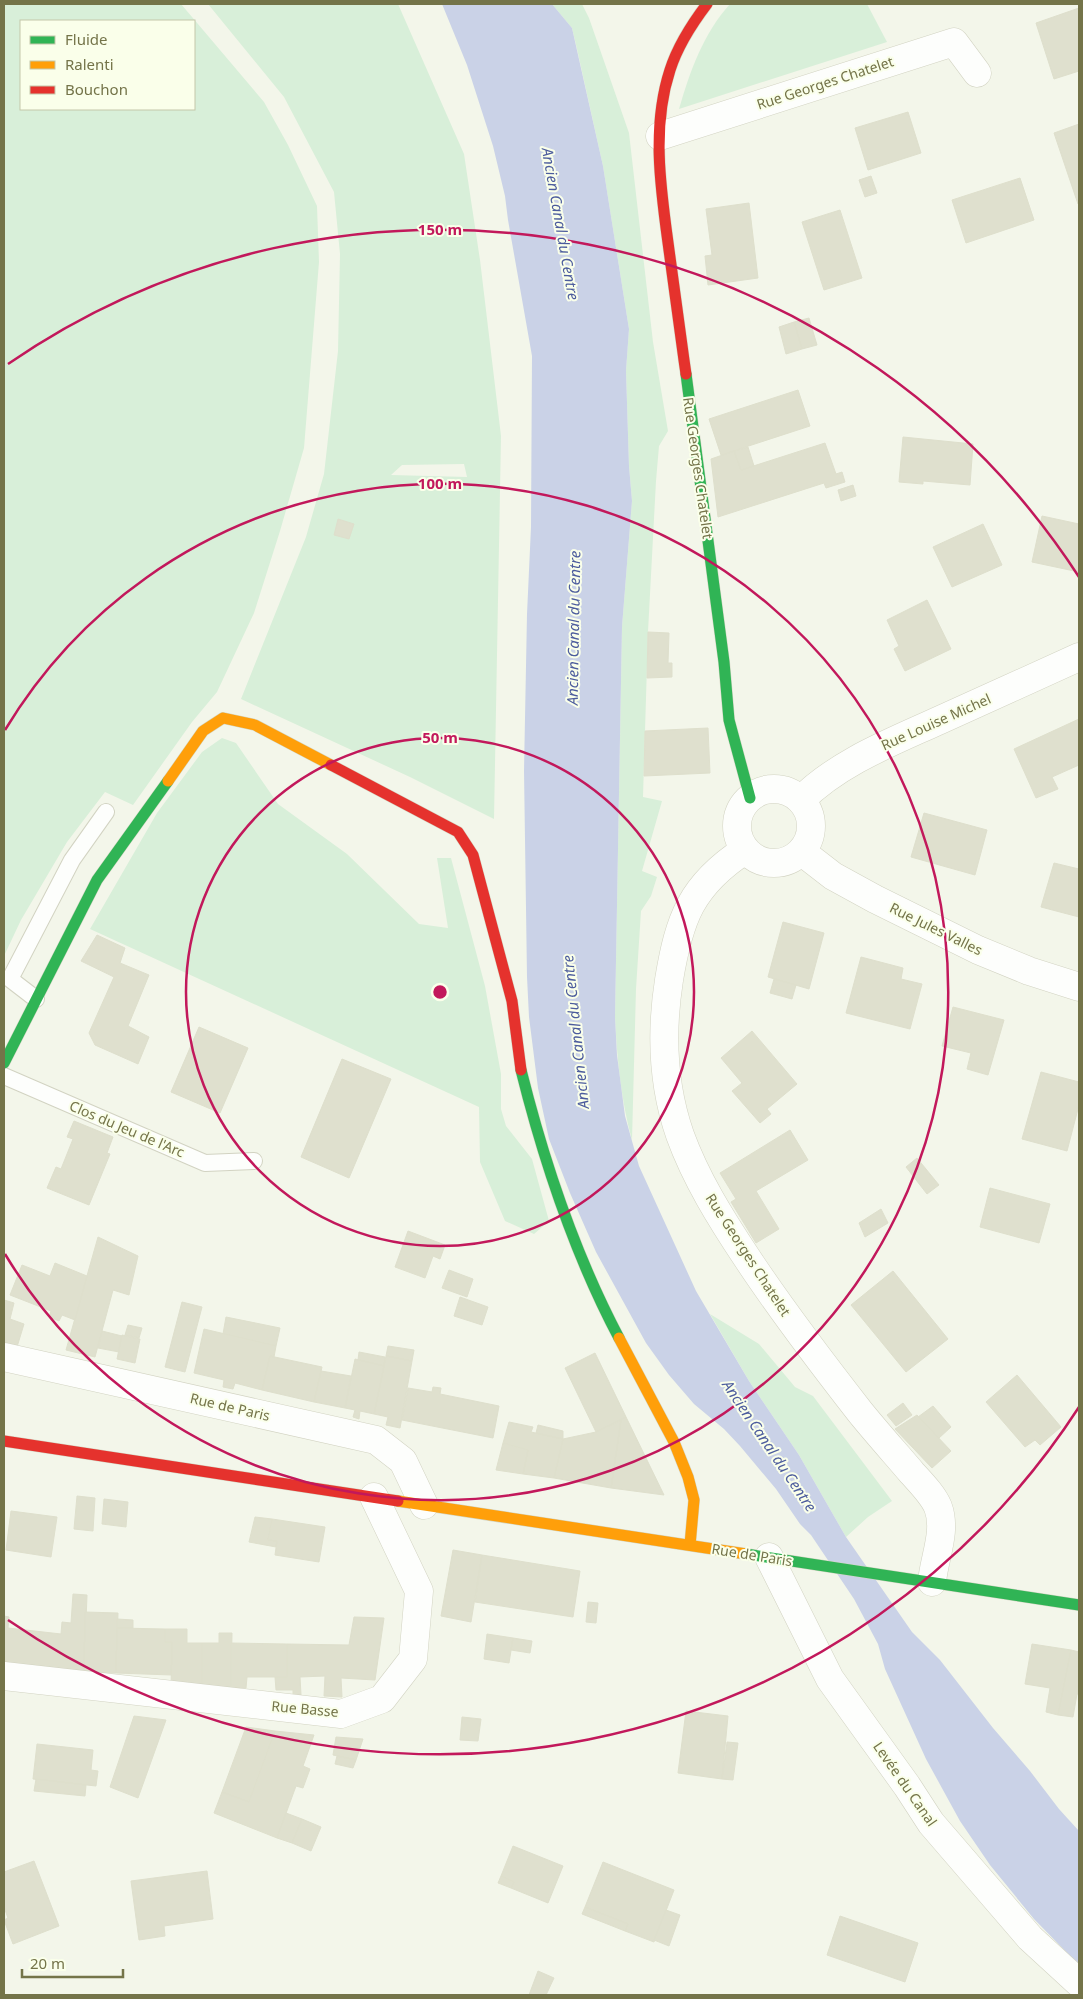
<svg xmlns="http://www.w3.org/2000/svg" width="1083" height="1999" font-family="'Noto Sans',sans-serif">
	<style>
		.green { fill: #d8efd9; fill-rule: evenodd }
		.water { fill: #cad2e7 }
		.building { fill: #dfe0ce; stroke: #dedfcc }
		.lines { fill: none; stroke-linecap: round; stroke-linejoin: round }
		.lane-casing { stroke: #d2d3c2; stroke-width: 18 }
		.street-casing { stroke: #d2d3c2; stroke-width: 29 }
		.fast-casing { stroke: #d3d5c3; stroke-width: 12 }
		.slow-casing { stroke: #d3d5c3; stroke-width: 12 }
		.jam-casing { stroke: #d3d5c3; stroke-width: 12 }
		.lane { stroke: #fdfefc; stroke-width: 16 }
		.street { stroke: #fdfefc; stroke-width: 28 }
		.fast { stroke: #30b455; stroke-width: 11 }
		.slow { stroke: #ff9f0a; stroke-width: 11 }
		.jam { stroke: #e5322d; stroke-width: 11 }
		.ring { fill: none; stroke: #c2185b; stroke-width: 2.5 }
		.labels { text-anchor: middle; stroke-width: 4; stroke-linejoin: round; paint-order: stroke }
		.street-label { font-size: 14px; fill: #747449; stroke: #faffea }
		.water-label { font-size: 15px; font-style: italic; fill: #4c5c9d; stroke: #faffea }
		.centre { fill: #c2185b; stroke: #faffea; stroke-width: 2.5 }
		.ring-label { font-size: 15px; text-anchor: middle; font-weight: bold; fill: #c2185b; stroke: #faffea; stroke-width: 4; stroke-linejoin: round; paint-order: stroke }
	</style>
	<rect width="100%" height="100%" fill="#f3f6ea"/>
	<g class="green">
		<path d="M4,4H181L264,102L288,145L317,206L319,262L304,448L280,531L254,613L217,692L192,722L133,805L105,792L67,842L21,920L4,956ZM21,21H194V109H21Z"/>
		<path d="M208,4H398L464,154L480,260L501,436L494,819L410,777L241,699L306,537L324,474L338,351L340,254L334,192L284,97ZM464,464L467,477L391,475L402,465Z"/>
		<path d="M552,4H582L589,18L629,133L653,342L668,431L659,446L656,481L648,632L643,797L662,801L642,871L657,877L651,896L641,911L636,989L632,1140C621,1100 617,1059 615,1017L622,627L632,501L629,466L626,371L629,329L603,166L577,49L572,28Z"/>
		<path d="M730,4H867L887,42L679,109C690,71 703,34 730,4Z"/>
		<path d="M222,738L236,743L278,804L347,854L419,924L448,928L437,858H451L485,986L501,1074V1109L506,1126L532,1159L549,1221L534,1234L505,1221L480,1162L479,1107L90,929L157,813L202,752Z"/>
		<path d="M710,1314L759,1344L795,1387L813,1396L892,1501L868,1517L846,1537L799,1455L749,1381Z"/>
	</g>
	<path class="water" d="M442,4H552L572,28L603,166L629,329L626,371L629,466L632,501L622,627L615,1017L617,1055L625,1116L639,1166L696,1291L749,1381L799,1455L846,1537L896,1609L912,1632L940,1660L993,1728L1030,1771L1059,1809L1079,1831V1965L1034,1919L990,1865L960,1821L926,1759L885,1669L878,1644L854,1599L811,1535L800,1524L776,1489L740,1446L724,1429L694,1404L669,1375L646,1343L596,1252L570,1193L549,1139L538,1088L529,1017L527,977L524,771L527,614L531,527L532,356L508,220L505,196L493,146L467,65Z"/>
	<g class="building">
		<path d="M1079,8V71L1054,79L1036,23Z"/>
		<path d="M908,112L921,153L868,170L855,128Z"/>
		<path d="M1079,124V204H1078L1054,133Z"/>
		<path d="M871,176L877,193L865,197L859,180Z"/>
		<path d="M1020,178L1034,220L966,243L952,200Z"/>
		<path d="M749,203L758,278L708,285L705,256L712,255L706,209Z"/>
		<path d="M840,210L862,278L824,290L802,222Z"/>
		<path d="M809,318L817,345L802,349L794,322Z"/>
		<path d="M794,322L802,349L786,354L779,327Z"/>
		<path d="M798,390L810,426L721,455L709,419Z"/>
		<path d="M903,437L973,444L970,485L923,481V484L899,482Z"/>
		<path d="M825,443L836,474L842,472L845,482L826,488L824,483L718,517L711,459L734,451L741,470Z"/>
		<path d="M748,447L754,466L741,470L734,451Z"/>
		<path d="M853,485L856,496L841,501L838,490Z"/>
		<path d="M1042,516L1079,524V572L1032,562Z"/>
		<path d="M338,519L354,524L349,539L334,535Z"/>
		<path d="M983,524L1002,565L952,587L933,547Z"/>
		<path d="M927,600L951,649L905,671L894,649L899,646L887,620Z"/>
		<path d="M648,632L669,633L668,663H672V677L647,678Z"/>
		<path d="M1079,719V765L1052,777L1058,789L1036,798L1014,749Z"/>
		<path d="M708,728L710,773L644,776L645,731Z"/>
		<path d="M924,813L987,830L975,875L911,857Z"/>
		<path d="M1054,863L1079,869V917L1041,907Z"/>
		<path d="M783,922L824,933L809,989L768,977Z"/>
		<path d="M97,935L125,948L120,963L149,975L128,1026L149,1037L138,1064L95,1045L89,1033L114,977L81,961Z"/>
		<path d="M861,957L903,968L901,979L922,984L910,1029L846,1013Z"/>
		<path d="M774,979L796,985L792,999L770,993Z"/>
		<path d="M953,1007L1004,1020L988,1075L967,1069L971,1053L942,1046Z"/>
		<path d="M199,1027L248,1048L220,1113L171,1092Z"/>
		<path d="M752,1031L797,1084L767,1109L771,1114L760,1123L732,1091L742,1083L721,1058Z"/>
		<path d="M342,1059L391,1079L349,1178L301,1157Z"/>
		<path d="M1041,1072L1079,1082V1105L1067,1151L1022,1139Z"/>
		<path d="M74,1121L113,1137L107,1153L110,1154L89,1205L47,1188L56,1167L61,1169L73,1139L67,1137Z"/>
		<path d="M790,1130L808,1160L756,1191L779,1229L756,1243L731,1202L736,1199L720,1173Z"/>
		<path d="M917,1158L939,1185L927,1194L906,1167Z"/>
		<path d="M990,1188L1050,1204L1039,1243L980,1227Z"/>
		<path d="M881,1209L888,1223L865,1237L859,1223Z"/>
		<path d="M408,1231L445,1245L440,1259L433,1256L425,1278L395,1267Z"/>
		<path d="M98,1237L138,1256L129,1295L113,1290L95,1357L66,1350Z"/>
		<path d="M55,1263L87,1276L75,1320L62,1315L59,1321L49,1317L51,1311L10,1295L22,1265L50,1276Z"/>
		<path d="M449,1270L473,1279L467,1297L442,1288Z"/>
		<path d="M893,1271L948,1339L906,1372L851,1305Z"/>
		<path d="M460,1297L488,1307L482,1325L454,1316Z"/>
		<path d="M4,1300L14,1303L10,1319L24,1324L17,1347L4,1345Z"/>
		<path d="M182,1302L202,1307L185,1372L165,1367Z"/>
		<path d="M226,1317L280,1328L276,1346L223,1334Z"/>
		<path d="M128,1325L142,1328L139,1338L125,1335Z"/>
		<path d="M204,1329L276,1346L274,1357L270,1356L262,1390L235,1383L233,1389L223,1387L224,1380L194,1373Z"/>
		<path d="M102,1331L122,1336L119,1352L98,1348Z"/>
		<path d="M122,1335L140,1339L135,1363L117,1359Z"/>
		<path d="M388,1346L414,1350L412,1361L386,1356Z"/>
		<path d="M359,1352L385,1357L384,1366L358,1360Z"/>
		<path d="M595,1353L626,1417L596,1432L565,1368Z"/>
		<path d="M270,1356L322,1367L314,1402L262,1390Z"/>
		<path d="M386,1356L412,1361L400,1428L386,1425L388,1417L374,1414Z"/>
		<path d="M355,1359L384,1366L374,1414L360,1411L359,1419L353,1417L355,1410L345,1408Z"/>
		<path d="M321,1371L351,1376L345,1408L314,1402Z"/>
		<path d="M1017,1375L1061,1427L1040,1445L1035,1440L1025,1447L986,1402Z"/>
		<path d="M433,1387L441,1388L440,1394L499,1406L493,1438L402,1420L408,1388L432,1392Z"/>
		<path d="M903,1403L912,1415L896,1426L887,1415Z"/>
		<path d="M933,1406L951,1427L939,1438L918,1417Z"/>
		<path d="M917,1415L951,1451L932,1468L895,1429Z"/>
		<path d="M626,1417L664,1495L611,1488L621,1420Z"/>
		<path d="M621,1420L611,1488L554,1478L563,1439L596,1432Z"/>
		<path d="M509,1422L533,1427L531,1432L563,1439L554,1478L523,1474L528,1450L503,1443Z"/>
		<path d="M538,1425L563,1431V1439L536,1433Z"/>
		<path d="M503,1443L528,1450L523,1474L496,1470Z"/>
		<path d="M77,1496L95,1498L93,1531L74,1529Z"/>
		<path d="M104,1499L128,1502L126,1527L102,1524Z"/>
		<path d="M11,1511L57,1517L51,1557L6,1550Z"/>
		<path d="M255,1517L272,1519L268,1540L277,1541L276,1547L249,1542Z"/>
		<path d="M272,1519L325,1527L319,1562L275,1555L277,1541L268,1540Z"/>
		<path d="M453,1550L482,1555L471,1622L441,1616Z"/>
		<path d="M482,1555L580,1571L573,1617L475,1602Z"/>
		<path d="M73,1594L87,1595L84,1672L4,1663V1616L9,1617L8,1628L61,1634L62,1622L71,1623Z"/>
		<path d="M588,1602L598,1603L596,1623L586,1622Z"/>
		<path d="M85,1612L118,1613L116,1673L84,1672Z"/>
		<path d="M354,1617L384,1618L375,1680L341,1678L342,1697L324,1696L325,1676L300,1677L301,1695H293V1690H276L275,1677H287V1644L349,1645Z"/>
		<path d="M117,1619L133,1620V1628H117Z"/>
		<path d="M117,1628L165,1629V1642H172V1675L116,1673Z"/>
		<path d="M165,1629H187V1643H202V1688H171L172,1642H165Z"/>
		<path d="M219,1633H232L231,1688H202V1643H219Z"/>
		<path d="M487,1634L513,1638L509,1663L484,1659Z"/>
		<path d="M513,1638L532,1641L530,1653L511,1650Z"/>
		<path d="M231,1643L287,1644V1677H247L246,1688H231Z"/>
		<path d="M1032,1644L1071,1650L1058,1715L1046,1712L1050,1688L1025,1684Z"/>
		<path d="M1071,1650L1079,1652V1694H1077L1073,1717L1058,1715Z"/>
		<path d="M686,1711L728,1716L722,1779L678,1773Z"/>
		<path d="M134,1716L166,1720L138,1798L110,1787Z"/>
		<path d="M462,1717L481,1719L478,1741L460,1740Z"/>
		<path d="M246,1727L275,1731L249,1802L222,1792Z"/>
		<path d="M275,1731L314,1735L303,1766L310,1769L303,1788L296,1786L277,1838L214,1813L222,1792L249,1802Z"/>
		<path d="M336,1737L363,1739L356,1760L333,1755Z"/>
		<path d="M727,1742L738,1743L733,1780L722,1779Z"/>
		<path d="M37,1744L93,1750L91,1770L98,1771L96,1786L33,1779Z"/>
		<path d="M337,1756L356,1760L353,1768L335,1764Z"/>
		<path d="M36,1779L86,1785L85,1796L34,1791Z"/>
		<path d="M286,1813L302,1819L292,1843L277,1838Z"/>
		<path d="M302,1819L321,1827L311,1851L292,1843Z"/>
		<path d="M513,1846L563,1866L548,1903L511,1888L514,1882L501,1876Z"/>
		<path d="M34,1861L59,1926L13,1944L4,1920L8,1918L4,1907V1872Z"/>
		<path d="M603,1862L674,1890L654,1942L625,1931L628,1924L585,1907Z"/>
		<path d="M207,1871L213,1919L164,1926L165,1936L139,1940L131,1881Z"/>
		<path d="M501,1876L514,1882L511,1888L498,1883Z"/>
		<path d="M585,1907L628,1924L625,1931L582,1914Z"/>
		<path d="M666,1910L680,1915L669,1946L654,1940Z"/>
		<path d="M840,1916L918,1943L905,1982L827,1955Z"/>
		<path d="M538,1971L554,1978L546,1995H529Z"/>
	</g>
	<g class="lines">
		<g class="lane-casing">
			<g id="lane">
				<path d="M36,999L10,979L72,860L106,812"/>
				<path d="M4,1076L205,1163L254,1161"/>
			</g>
		</g>
		<g class="street-casing">
			<g id="street">
				<path d="M660,136L954,42L977,73"/>
				<circle cx="774" cy="826" r="37"/>
				<path d="M801,800C839,762 892,742 940,720C986,699 1033,678 1079,657"/>
				<path d="M745,850C691,885 679,919 669,980C661,1031 663,1086 680,1135C696,1179 721,1219 747,1258C782,1311 821,1362 860,1412C877,1433 895,1453 912,1473C921,1483 933,1495 938,1507C947,1531 934,1558 932,1582"/>
				<path d="M802,852L833,876L875,899L978,950L1029,971L1079,987"/>
				<path d="M4,1357L376,1440L403,1461L424,1505"/>
				<path d="M769,1557L830,1679L907,1786L931,1823L1030,1938L1079,1983"/>
				<path d="M4,1676L341,1714L382,1699L413,1659L419,1591L374,1497"/>
			</g>
		</g>
		<g class="fast-casing">
			<g id="fast">
				<path d="M686,374L724,662L729,720L750,798"/>
				<path d="M4,1063L97,880L168,781"/>
				<path d="M521,1070C544,1162 574,1253 619,1338"/>
				<path d="M746,1554L1079,1605"/>
			</g>
		</g>
		<g class="slow-casing">
			<g id="slow">
				<path d="M168,781L203,731L223,718L255,725L331,765"/>
				<path d="M619,1338L674,1442L688,1477L694,1500L690,1545"/>
				<path d="M398,1501L746,1554"/>
			</g>
		</g>
		<g class="jam-casing">
			<g id="jam">
				<path d="M686,374C680,333 675,292 669,250C661,191 651,128 670,70C678,45 691,25 707,4"/>
				<path d="M331,765L458,832L473,855L512,1001L521,1070"/>
				<path d="M4,1441L398,1501"/>
			</g>
		</g>
		<use href="#lane" class="lane"/>
		<use href="#street" class="street"/>
		<use href="#fast" class="fast"/>
		<use href="#slow" class="slow"/>
		<use href="#jam" class="jam"/>
	</g>
	<g class="ring">
		<circle cx="440" cy="992" r="254"/>
		<path d="M5 730A508 508 0 1 1 5 1254"/>
		<path d="M1079 1407A762 762 0 0 1 8 1620M8 364A762 762 0 0 1 1079 577"/>
	</g>
	<g class="labels">
		<g class="street-label">
			<text transform="translate(825 83) rotate(-18)" y="5">Rue Georges Chatelet</text>
			<text transform="translate(698 468) rotate(82)" y="5">Rue Georges Chatelet</text>
			<text transform="translate(936 722) rotate(-24)" y="5">Rue Louise Michel</text>
			<text transform="translate(936 929) rotate(26)" y="5">Rue Jules Valles</text>
			<text transform="translate(127 1129) rotate(23)" y="5">Clos du Jeu de l'Arc</text>
			<text transform="translate(748 1255) rotate(57)" y="5">Rue Georges Chatelet</text>
			<text transform="translate(230 1407) rotate(13)" y="5">Rue de Paris</text>
			<text transform="translate(752 1555) rotate(9)" y="5">Rue de Paris</text>
			<text transform="translate(305 1709) rotate(5)" y="5">Rue Basse</text>
			<text transform="translate(905 1784) rotate(55)" y="5">Levée du Canal</text>
		</g>
		<g class="water-label">
			<text transform="translate(560 224) rotate(80)" y="5">Ancien Canal du Centre</text>
			<text transform="translate(574 628) rotate(-89)" y="5">Ancien Canal du Centre</text>
			<text transform="translate(576 1032) rotate(-96)" y="5">Ancien Canal du Centre</text>
			<text transform="translate(769 1446) rotate(56)" y="5">Ancien Canal du Centre</text>
		</g>
	</g>
	<circle cx="440" cy="992" r="8" class="centre"/>
	<g class="ring-label">
		<text x="440" y="235">150 m</text>
		<text x="440" y="489">100 m</text>
		<text x="440" y="743">50 m</text>
	</g>
	<rect width="1083" height="1999" fill="none" stroke="#747449" stroke-width="10"/>
	<rect x="20" y="20" width="175" height="90" fill="#faffea" stroke="#c4c7aa"/>
	<rect x="30" y="36" width="25" height="8" fill="#30b455" stroke="#c4c7aa"/>
	<text x="65" y="45" font-size="15" fill="#747449">Fluide</text>
	<rect x="30" y="61" width="25" height="8" fill="#ff9f0a" stroke="#c4c7aa"/>
	<text x="65" y="70" font-size="15" fill="#747449">Ralenti</text>
	<rect x="30" y="86" width="25" height="8" fill="#e5322d" stroke="#c4c7aa"/>
	<text x="65" y="95" font-size="15" fill="#747449">Bouchon</text>
	<path d="M22 1969v8h101v-8" fill="none" stroke="#747449" stroke-width="2.5"/>
	<text x="30" y="1969" font-size="15" fill="#747449" stroke="#faffea" stroke-width="4" paint-order="stroke">20 m</text>
</svg>
